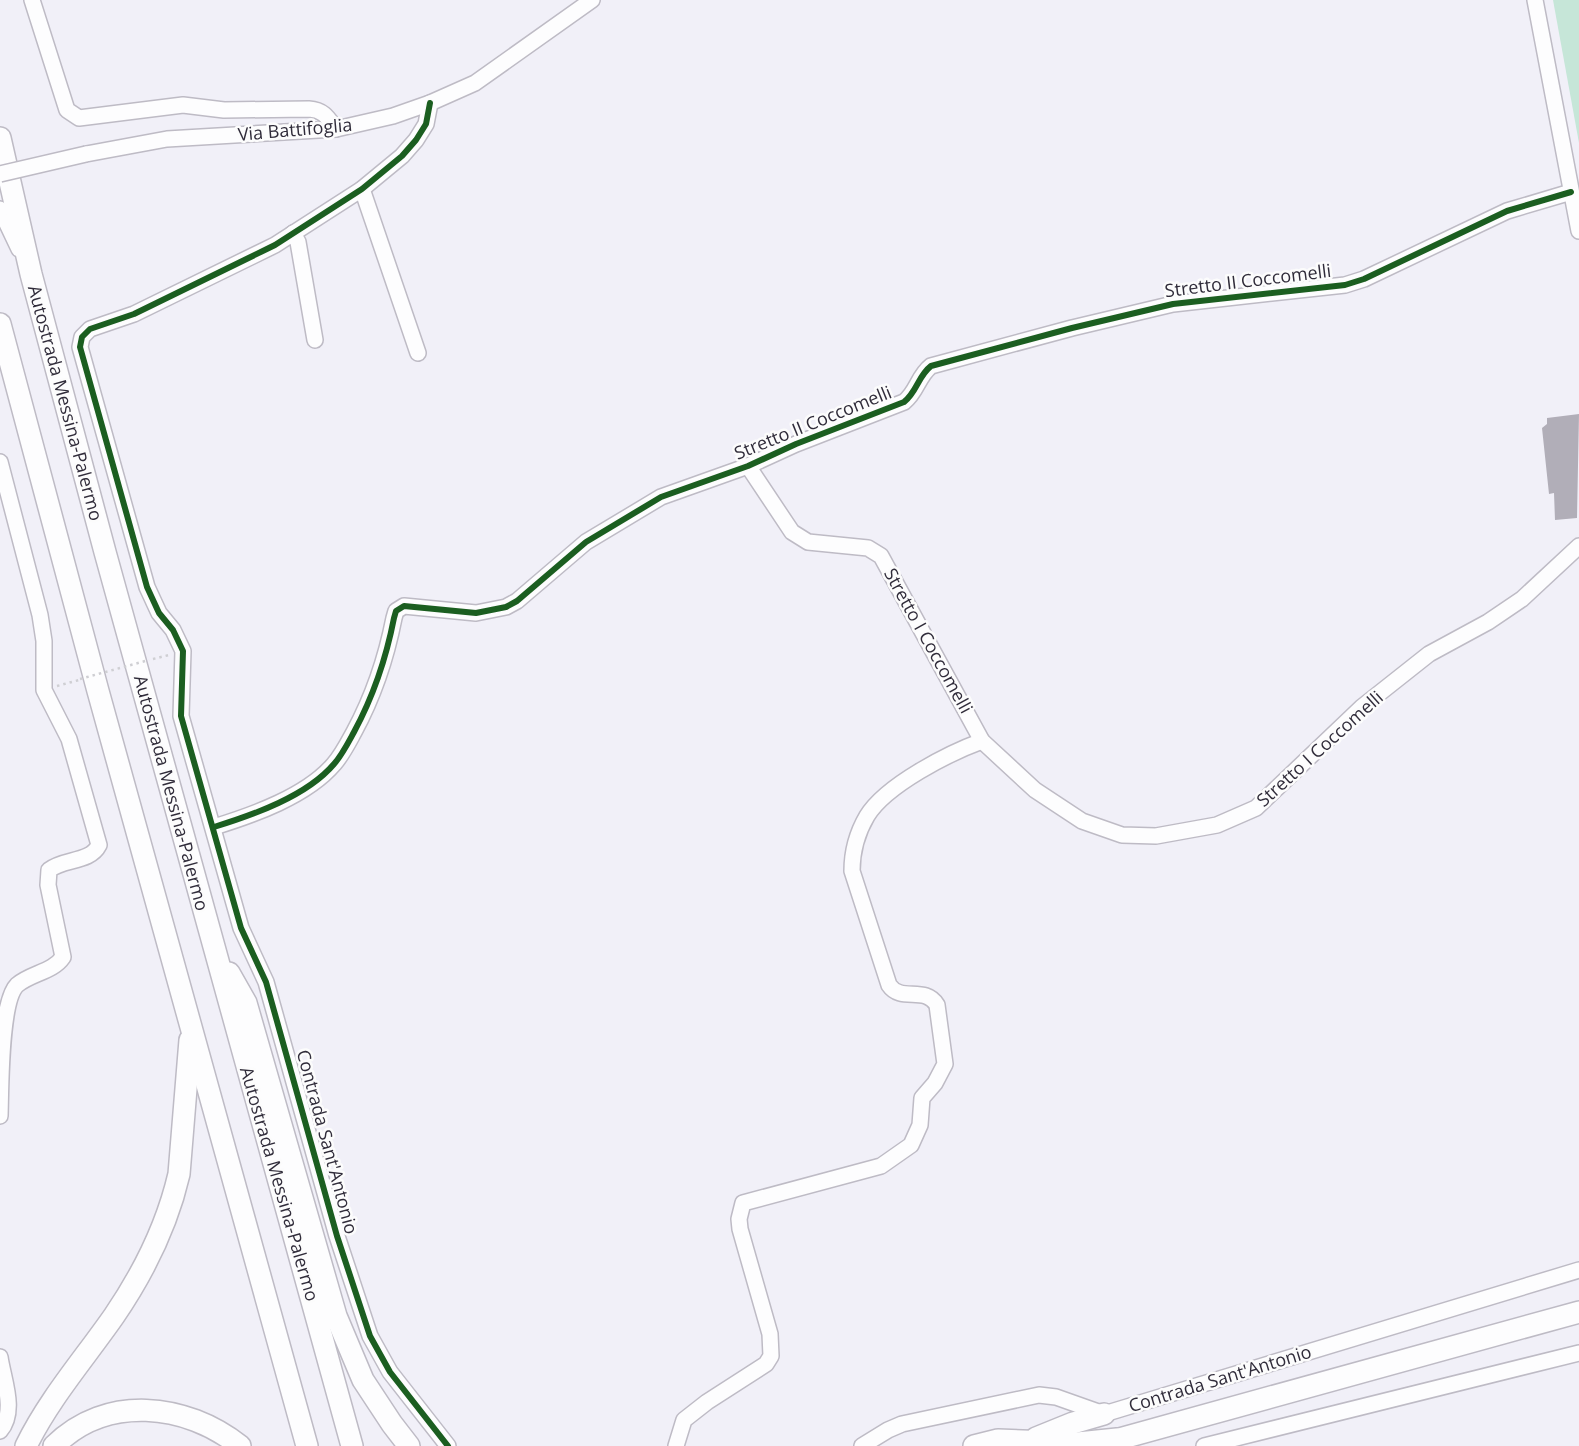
<svg xmlns="http://www.w3.org/2000/svg" width="1579" height="1446" font-family="'Open Sans',sans-serif">
	<style>
		.green { fill: #c6e6d8 }
		.building { fill: #b1aeb8 }
		.lines { fill: none; stroke-linecap: round; stroke-linejoin: round }
		.minor-casing { stroke: #bebbc5; stroke-width: 18 }
		.highway-casing { stroke: #bebbc5; stroke-width: 24 }
		.path { stroke: #cfcfd3; stroke-width: 2.5; stroke-dasharray: 2.5 4; stroke-linecap: butt }
		.minor { stroke: #fdfdfe; stroke-width: 15 }
		.highway { stroke: #fdfdfe; stroke-width: 21 }
		.minor-bridge-casing { stroke: #bebbc5; stroke-width: 18; stroke-linecap: butt }
		.path-bridge { stroke: #cfcfd3; stroke-width: 2.5; stroke-dasharray: 2.5 4; stroke-linecap: butt }
		.minor-bridge { stroke: #fdfdfe; stroke-width: 15 }
		.cycleway-casing { stroke: #fcfcfc; stroke-width: 9 }
		.cycleway { stroke: #1b5e20; stroke-width: 6 }
		.labels { text-anchor: middle; stroke-width: 5; stroke-linejoin: round; paint-order: stroke }
		.street-label { font-size: 18px; fill: #302c3a; stroke: #fcfcfc }
	</style>
	<rect width="100%" height="100%" fill="#f1f0f8"/>
	<path class="green" d="M1553,0H1579V143Z"/>
	<path class="building" d="M1579,414L1577,518L1555,520L1554,493L1549,494L1542,428L1547,424V418Z"/>
	<g class="lines">
		<g class="minor-casing">
			<g id="minor">
				<path d="M32,0L67,110L79,118L183,105L224,110L309,109C324,110 328,118 336,129"/>
				<path d="M1535,0L1579,231"/>
				<path d="M430,103L426,124L416,140L402,156L362,189L275,245L134,314L90,329L82,337L80,347L147,587L159,613L173,630L183,651L181,716L241,928L266,982L337,1236L370,1336L390,1372L448,1446"/>
				<path d="M86,154L167,139L336,129L393,116L430,103L475,83L592,0"/>
				<path d="M362,189L418,353"/>
				<path d="M0,209L19,249"/>
				<path d="M293,233L298,242L315,340"/>
				<path d="M0,462L40,615L44,641V690L69,739L99,845C90,863 64,858 49,870L48,885L63,957C53,972 31,973 17,985C0,1002 1,1088 0,1116"/>
				<path d="M748,466L792,532L808,542L868,548L881,556L982,741L1035,790L1082,821L1122,835L1156,836L1217,825L1256,808L1362,707L1429,654L1488,622L1522,599L1579,546"/>
				<path d="M214,827C253,815 307,796 334,764C342,755 348,743 354,732C374,695 386,659 394,618L396,611L404,606L476,613L506,607L517,601L586,542L661,497L748,466L796,444L904,402C917,392 918,376 931,366L1072,328L1173,304L1345,285L1364,279L1507,211L1571,192"/>
				<path d="M0,1357C3,1379 17,1411 0,1431"/>
				<path d="M676,1446L684,1420L707,1402L766,1364L771,1356L770,1334L740,1229L739,1219L743,1203L881,1166L911,1145L920,1125L922,1098L935,1083L945,1064L937,1005C925,985 901,1003 889,985L852,871C852,851 857,833 867,816C886,785 949,753 982,741"/>
				<path d="M862,1446L888,1430L902,1424L1039,1395L1056,1397L1104,1414L1579,1270"/>
				<path d="M1204,1446L1579,1353"/>
			</g>
		</g>
		<g class="highway-casing">
			<g id="highway">
				<path d="M0,138L31,274L105,552L352,1446"/>
				<path d="M0,324L98,691L307,1446"/>
				<path d="M229,973L246,1003L336,1316L363,1380L392,1424L409,1446"/>
				<path d="M1036,1438L1073,1423L1104,1414"/>
				<path d="M26,1446C49,1399 84,1359 114,1316C144,1272 167,1226 179,1174L190,1040"/>
				<path d="M54,1446C106,1394 186,1403 240,1446"/>
				<path d="M974,1446L998,1440L1078,1443L1117,1439"/>
				<path d="M1102,1446L1119,1439L1579,1312"/>
			</g>
		</g>
		<g class="path">
			<path d="M153,659L169,655"/>
			<path d="M57,686L79,680"/>
		</g>
		<use href="#minor" class="minor"/>
		<use href="#highway" class="highway"/>
		<g class="minor-bridge-casing">
			<path id="minor-bridge" d="M0,174L86,154"/>
		</g>
		<path class="path-bridge" d="M80,679L149,660"/>
		<use href="#minor-bridge" class="minor-bridge"/>
		<g class="cycleway-casing">
			<g id="cycleway">
				<path d="M430,103L426,124L416,140L402,156L362,189L275,245L134,314L90,329L82,337L80,347L147,587L159,613L173,630L183,651L181,716L241,928L266,982L337,1236L370,1336L390,1372L448,1446"/>
				<path d="M214,827C253,815 307,796 334,764C342,755 348,743 354,732C374,695 386,659 394,618L396,611L404,606L476,613L506,607L517,601L586,542L661,497L748,466L796,444L904,402C917,392 918,376 931,366L1072,328L1173,304L1345,285L1364,279L1507,211L1571,192"/>
			</g>
		</g>
		<use href="#cycleway" class="cycleway"/>
	</g>
	<g class="labels">
		<g class="street-label">
			<text transform="translate(295 130) rotate(-5)" y="6">Via Battifoglia</text>
			<text transform="translate(1248 281) rotate(-7)" y="6">Stretto II Coccomelli</text>
			<text transform="translate(65 403) rotate(75)" y="6">Autostrada Messina-Palermo</text>
			<text transform="translate(813 423) rotate(-22)" y="6">Stretto II Coccomelli</text>
			<text transform="translate(928 641) rotate(61)" y="6">Stretto I Coccomelli</text>
			<text transform="translate(1320 749) rotate(-42)" y="6">Stretto I Coccomelli</text>
			<text transform="translate(171 793) rotate(75)" y="6">Autostrada Messina-Palermo</text>
			<text transform="translate(327 1142) rotate(75)" y="6">Contrada Sant'Antonio</text>
			<text transform="translate(279 1184) rotate(74)" y="6">Autostrada Messina-Palermo</text>
			<text transform="translate(1220 1379) rotate(-17)" y="6">Contrada Sant'Antonio</text>
		</g>
	</g>
</svg>
